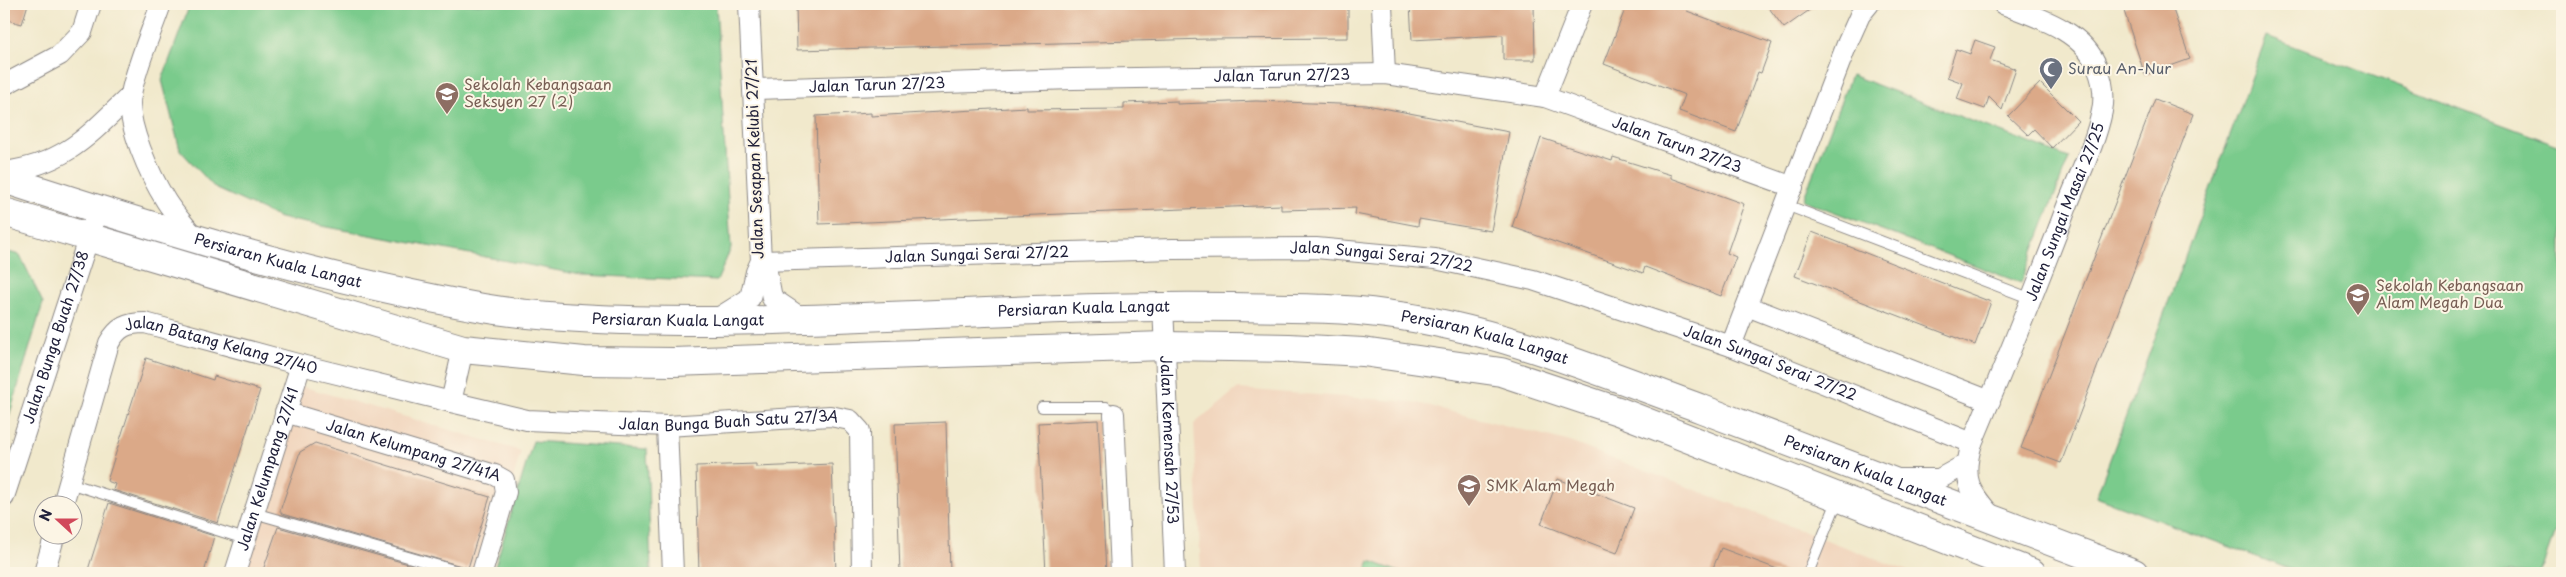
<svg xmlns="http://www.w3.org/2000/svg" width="2566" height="577" font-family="'Playpen Sans',sans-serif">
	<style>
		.built { fill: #f1d5bd }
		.green { fill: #7acb8c; stroke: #4e7664 }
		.building { fill: #dba988 }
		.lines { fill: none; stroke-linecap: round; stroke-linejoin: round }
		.lane-casing { stroke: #8a8684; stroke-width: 12 }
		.street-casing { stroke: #8a8684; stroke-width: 22 }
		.primary-casing { stroke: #8a8684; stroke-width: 30 }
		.lane { stroke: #fff; stroke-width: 10 }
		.street { stroke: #fff; stroke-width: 20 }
		.primary { stroke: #fff; stroke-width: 28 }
		.labels { text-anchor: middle; stroke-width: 4; stroke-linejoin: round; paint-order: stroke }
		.worship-label { font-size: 15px; fill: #5b616d; stroke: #fcf5e5; text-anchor: start }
		.street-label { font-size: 15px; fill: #22223b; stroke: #fcf5e5 }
		.education-label { font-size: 15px; fill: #785e54; stroke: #fcf5e5; text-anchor: start }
	</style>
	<rect width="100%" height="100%" fill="#fcf5e5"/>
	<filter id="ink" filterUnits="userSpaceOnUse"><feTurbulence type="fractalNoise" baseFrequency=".02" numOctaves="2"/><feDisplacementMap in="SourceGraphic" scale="10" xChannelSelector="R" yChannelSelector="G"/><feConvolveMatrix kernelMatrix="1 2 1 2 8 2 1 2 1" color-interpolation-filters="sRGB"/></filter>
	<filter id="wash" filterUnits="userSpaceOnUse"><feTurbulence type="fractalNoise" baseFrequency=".0096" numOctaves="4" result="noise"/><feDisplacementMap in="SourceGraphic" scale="20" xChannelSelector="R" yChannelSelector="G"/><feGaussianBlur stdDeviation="1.12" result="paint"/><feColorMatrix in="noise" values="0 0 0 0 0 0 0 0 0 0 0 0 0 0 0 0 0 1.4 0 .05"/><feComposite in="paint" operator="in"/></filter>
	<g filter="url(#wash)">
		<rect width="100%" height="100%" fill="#f1e9cc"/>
		<g class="built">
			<path d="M301,386L521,451L486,573H244Z"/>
			<path d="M1237,389L1413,402L1567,441L1913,573H1201L1194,424Z"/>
		</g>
		<g class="green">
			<path d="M190,4H716L731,248L717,281L581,275L280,218L215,188L180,150L162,80Z"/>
			<path d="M2267,36L2562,147V513L2540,573H2300L2096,497Z"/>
			<path d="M1851,75L2069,158L2021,283L1803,200Z"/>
			<path d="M4,251L20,255L43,303L4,433Z"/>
			<path d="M533,441L647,449L651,573H493Z"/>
			<path d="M1370,561L1402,573H1365Z"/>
		</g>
		<g id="blocks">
			<g class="building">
				<path d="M4,4H28L22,24L4,19Z"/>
				<path d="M796,4H1348V38L1208,39L797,50Z"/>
				<path d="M1410,4H1534L1535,60H1503V35L1412,40Z"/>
				<path d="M1627,4H1690L1687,11L1772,43L1761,73L1758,72L1736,132L1679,111L1685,95L1604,64Z"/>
				<path d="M1766,4H1818L1784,28Z"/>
				<path d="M2137,4H2171L2190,59L2145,75L2123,8Z"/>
				<path d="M1975,40L1995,47L1990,60L2016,69L2002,110L1989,97L1985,109L1957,99L1963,83L1947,77L1956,49L1970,54Z"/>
				<path d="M2040,83L2078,121L2052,148L2034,129L2028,135L2008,116Z"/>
				<path d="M2155,99L2193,114L2061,463L2021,448Z"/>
				<path d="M1177,101V104L1256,101L1367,105L1509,132L1491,231L1419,219L1418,226L1355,214L1356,208L1281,210V205L819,224L816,116L871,113V116L1027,107V110L1124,109V103Z"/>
				<path d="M1541,138L1612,161L1613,157L1671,175V178L1744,204L1727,253L1736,257L1721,296L1645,267L1643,273L1512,227Z"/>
				<path d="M1812,232L1991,302L1975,345L1795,276Z"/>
				<path d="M146,358L213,380L214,376L260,390L218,523L113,490L115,484L107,481Z"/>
				<path d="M1098,420L1106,573H1046L1038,423Z"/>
				<path d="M946,422L950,573H900L895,424Z"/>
				<path d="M315,443L490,497L468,568L282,514L280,511L300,452Z"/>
				<path d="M756,464V467L832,464L836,573H699L696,466Z"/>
				<path d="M1558,479L1634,508L1617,553L1541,524Z"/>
				<path d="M109,503L214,536L204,573H87Z"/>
				<path d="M278,527L440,573H262Z"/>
				<path d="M1721,548L1785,572L1784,573H1711Z"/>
			</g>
		</g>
	</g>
	<g filter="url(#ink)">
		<use href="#blocks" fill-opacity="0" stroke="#8a8684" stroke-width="1"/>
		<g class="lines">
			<g class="lane-casing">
				<g id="lane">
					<path d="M1786,205L2032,299"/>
					<path d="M1042,407H1106L1114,414"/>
					<path d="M69,483L245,539"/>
					<path d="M254,513L464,573"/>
					<path d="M1808,573L1838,499"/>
				</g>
			</g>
			<g class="street-casing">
				<g id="street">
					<path d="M161,4C151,33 137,64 131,94C125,123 151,177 166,201C174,214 185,225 194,237"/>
					<path d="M1382,4L1385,74"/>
					<path d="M4,85L60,55L82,32L91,4"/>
					<path id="s1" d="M753,89L1073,79L1385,74L1545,97L1793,187"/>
					<path d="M1545,97L1582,4"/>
					<path d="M4,172C65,164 88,136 131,95"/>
					<path id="s2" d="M761,261L1173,249L1316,248L1435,259L1533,280L1731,346L1972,443"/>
					<path d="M761,261L767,272L772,298L803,319"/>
					<path id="s3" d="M1163,306L1175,573"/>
					<path d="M1747,306L1990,401"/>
					<path d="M715,320L750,298L756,272L761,261L749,4"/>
					<path d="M1731,346L1847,44L1860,15L1869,4"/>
					<path id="s4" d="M451,402L527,420L667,426L830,416L850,420L860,431L862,573"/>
					<path id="s5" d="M285,412L495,475L504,480L506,492L482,573"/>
					<path d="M1114,414L1121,573"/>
					<path d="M667,426L673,573"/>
					<path d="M1899,479H1939L1966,464"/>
					<path id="s6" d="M4,497L93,224"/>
					<path id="s7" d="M63,504L109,343C118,327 127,323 145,323L301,365L451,402L463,349"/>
					<path id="s8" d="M1994,519C1969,491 1961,480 1972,443C2004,367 2035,291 2064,214C2076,181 2095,146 2102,111C2105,96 2103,81 2097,67C2083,30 2036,17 2003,4"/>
					<path d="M44,573L55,534"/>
					<path id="s9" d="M235,573L301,365"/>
				</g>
			</g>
			<g class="primary-casing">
				<g id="primary">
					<path id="s10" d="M4,179C160,230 320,279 483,308C553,320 642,321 714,321C886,320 1059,304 1232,307C1283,308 1334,307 1386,314C1496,328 1598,371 1702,409C1846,463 1990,519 2134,573"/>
					<path d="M4,212L463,349L584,361L673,362L1164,346L1289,348L1363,352L1501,372L1618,411L2032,573"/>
				</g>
			</g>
			<use href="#lane" class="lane"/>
			<use href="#street" class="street"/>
			<use href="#primary" class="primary"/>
		</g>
	</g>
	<defs>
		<g id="mosque-pin" transform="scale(1.25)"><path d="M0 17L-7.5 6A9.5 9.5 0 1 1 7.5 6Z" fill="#6b7280" stroke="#fcf5e5"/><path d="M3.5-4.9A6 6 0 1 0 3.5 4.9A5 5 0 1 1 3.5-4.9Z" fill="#fff"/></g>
		<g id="school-pin" transform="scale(1.25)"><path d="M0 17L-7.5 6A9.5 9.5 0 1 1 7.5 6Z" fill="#8d6e63" stroke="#fcf5e5"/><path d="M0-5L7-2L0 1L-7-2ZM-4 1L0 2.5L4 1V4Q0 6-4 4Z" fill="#fff"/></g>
	</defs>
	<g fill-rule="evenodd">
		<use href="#mosque-pin" x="2051" y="69"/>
		<use href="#school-pin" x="447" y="94"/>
		<use href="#school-pin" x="2358" y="295"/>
		<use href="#school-pin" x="1469" y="486"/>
	</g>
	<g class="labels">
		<g class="worship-label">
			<text x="2068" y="74">Surau An-Nur</text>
		</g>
		<g class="street-label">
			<text dy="5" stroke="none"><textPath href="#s1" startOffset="529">Jalan Tarun 27/23</textPath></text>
			<text dy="5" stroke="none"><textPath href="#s1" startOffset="124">Jalan Tarun 27/23</textPath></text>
			<text dy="5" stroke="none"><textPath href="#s1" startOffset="934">Jalan Tarun 27/23</textPath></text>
			<text transform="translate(755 159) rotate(-92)" y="5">Jalan Sesapan Kelubi 27/21</text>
			<text dy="5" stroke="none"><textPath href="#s8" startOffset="334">Jalan Sungai Masai 27/25</textPath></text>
			<text dy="5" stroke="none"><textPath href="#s2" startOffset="216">Jalan Sungai Serai 27/22</textPath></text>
			<text dy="5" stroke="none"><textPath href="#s2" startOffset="621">Jalan Sungai Serai 27/22</textPath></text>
			<text dy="5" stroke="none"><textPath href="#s10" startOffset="286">Persiaran Kuala Langat</textPath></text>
			<text dy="5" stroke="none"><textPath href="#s10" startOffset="1098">Persiaran Kuala Langat</textPath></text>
			<text dy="5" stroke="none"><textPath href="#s10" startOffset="692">Persiaran Kuala Langat</textPath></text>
			<text dy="5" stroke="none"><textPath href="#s6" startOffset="168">Jalan Bunga Buah 27/38</textPath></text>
			<text dy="5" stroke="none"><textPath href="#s10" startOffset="1502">Persiaran Kuala Langat</textPath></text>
			<text dy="5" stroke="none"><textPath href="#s7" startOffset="290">Jalan Batang Kelang 27/40</textPath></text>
			<text dy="5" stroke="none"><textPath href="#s2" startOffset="1026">Jalan Sungai Serai 27/22</textPath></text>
			<text dy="5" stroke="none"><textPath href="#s4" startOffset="280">Jalan Bunga Buah Satu 27/3A</textPath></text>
			<text dy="5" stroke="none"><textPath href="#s3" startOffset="134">Jalan Kemensah 27/53</textPath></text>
			<text dy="5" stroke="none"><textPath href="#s5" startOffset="134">Jalan Kelumpang 27/41A</textPath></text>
			<text dy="5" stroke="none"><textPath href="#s9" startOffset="109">Jalan Kelumpang 27/41</textPath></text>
			<text dy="5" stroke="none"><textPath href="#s10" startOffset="1906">Persiaran Kuala Langat</textPath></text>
		</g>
		<g class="education-label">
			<text x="464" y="90">Sekolah Kebangsaan<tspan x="464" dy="17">Seksyen 27 (2)</tspan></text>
			<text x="2376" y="291">Sekolah Kebangsaan<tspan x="2376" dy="17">Alam Megah Dua</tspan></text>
			<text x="1486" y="491">SMK Alam Megah</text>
		</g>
	</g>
	<rect width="2566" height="577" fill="none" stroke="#fcf5e5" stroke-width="20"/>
	<g transform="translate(58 520) rotate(291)"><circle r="24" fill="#fcf5e5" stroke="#a5a1a1"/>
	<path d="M0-4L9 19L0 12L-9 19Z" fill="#d1495b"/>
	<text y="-8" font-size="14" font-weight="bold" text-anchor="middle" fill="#22223b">N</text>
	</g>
</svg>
